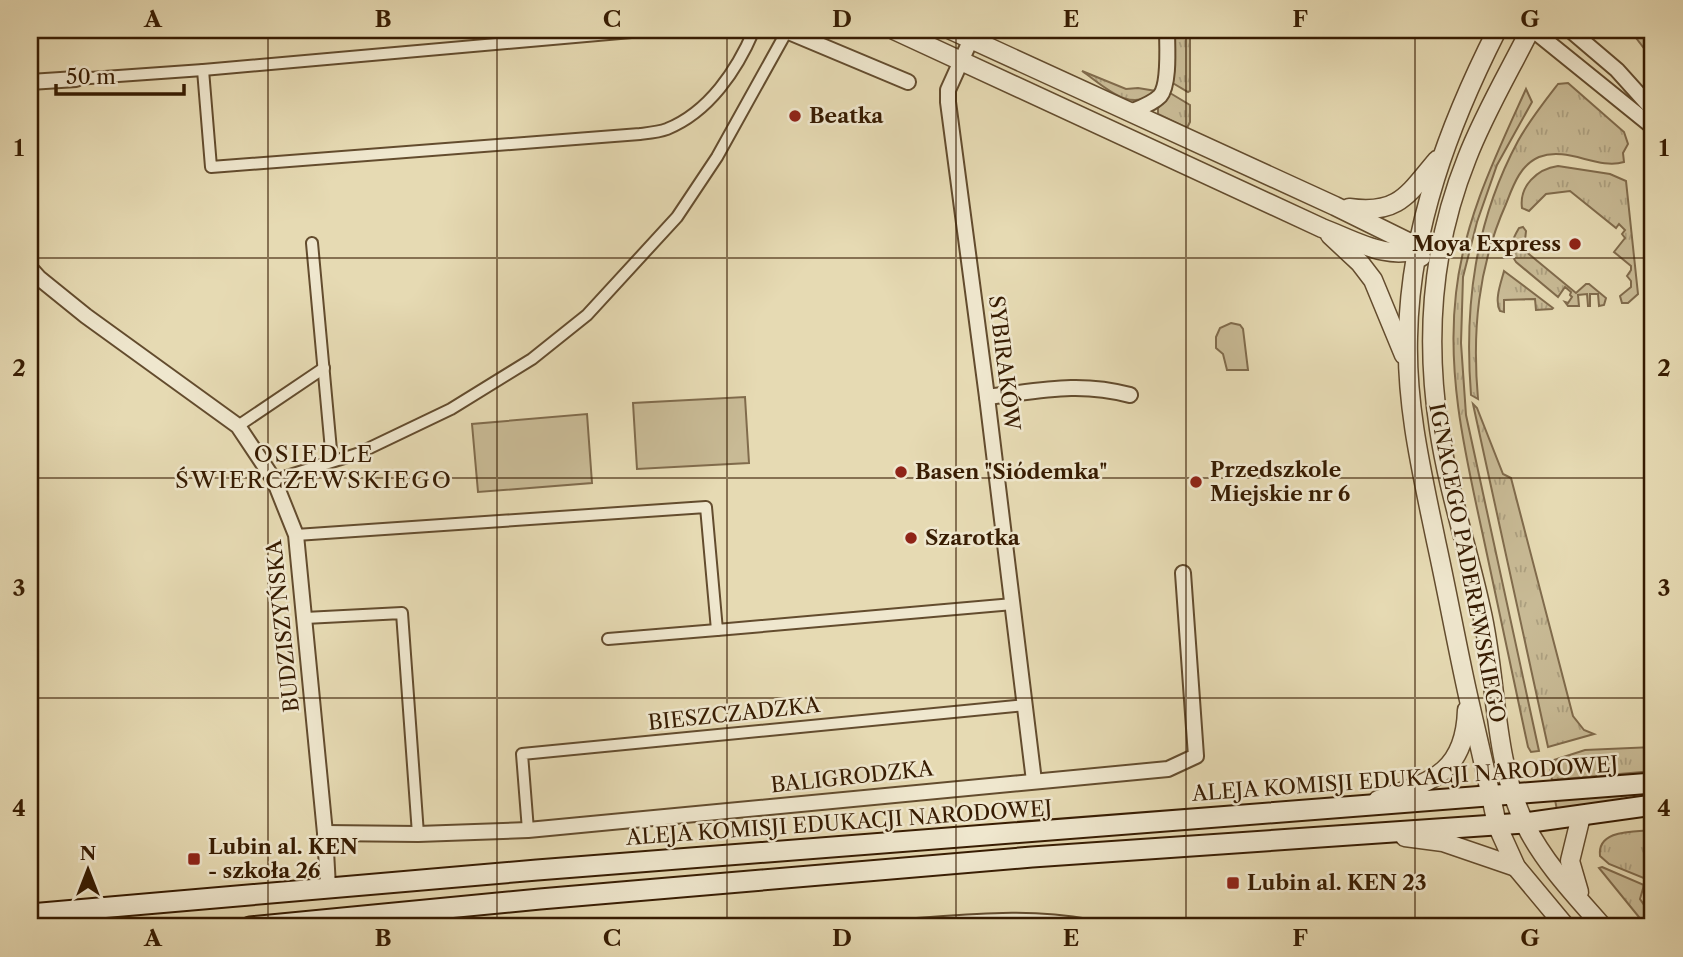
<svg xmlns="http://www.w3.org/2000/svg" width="1683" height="957" font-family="'Libre Caslon Text',serif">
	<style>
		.grass { fill: url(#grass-tufts); stroke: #806b4c; stroke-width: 2 }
		.green { fill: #c8ba95; stroke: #806b4c; stroke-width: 2 }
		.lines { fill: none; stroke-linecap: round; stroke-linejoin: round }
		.pedestrian-casing { stroke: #634c2e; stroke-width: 14 }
		.minor-casing { stroke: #634c2e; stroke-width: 18 }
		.tertiary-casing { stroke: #634c2e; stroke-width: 21 }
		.secondary-casing { stroke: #371c02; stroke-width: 23 }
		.pedestrian { stroke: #efe7ce; stroke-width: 10 }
		.minor { stroke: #efe7ce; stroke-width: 14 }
		.tertiary { stroke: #efe7ce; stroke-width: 18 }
		.secondary { stroke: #efe7ce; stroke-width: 19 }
		.grid { fill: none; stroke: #371c02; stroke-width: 2; stroke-opacity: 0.55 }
		.poi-dot { fill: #8f2418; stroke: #efe7ce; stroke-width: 2.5 }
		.labels { text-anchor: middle; stroke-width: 5; stroke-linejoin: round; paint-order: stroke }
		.poi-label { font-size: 21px; font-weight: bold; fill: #371c02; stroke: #efe7ce; text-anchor: start }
		.street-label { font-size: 21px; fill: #371c02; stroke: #efe7ce }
		.neighbourhood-label { font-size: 23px; letter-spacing: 2px; fill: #371c02; stroke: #efe7ce }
		.neatline { fill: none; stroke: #371c02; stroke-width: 2.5 }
		.grid-label { font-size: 23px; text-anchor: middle; font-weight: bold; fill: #371c02 }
	</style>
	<defs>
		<pattern id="grass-tufts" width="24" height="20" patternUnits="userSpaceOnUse" patternTransform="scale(1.75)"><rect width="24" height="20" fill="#c8ba95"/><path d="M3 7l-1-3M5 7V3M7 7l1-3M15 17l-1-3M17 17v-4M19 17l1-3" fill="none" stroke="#ac9f7f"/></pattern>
	</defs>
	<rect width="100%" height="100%" fill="#e6dab3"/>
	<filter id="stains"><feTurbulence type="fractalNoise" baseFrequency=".00286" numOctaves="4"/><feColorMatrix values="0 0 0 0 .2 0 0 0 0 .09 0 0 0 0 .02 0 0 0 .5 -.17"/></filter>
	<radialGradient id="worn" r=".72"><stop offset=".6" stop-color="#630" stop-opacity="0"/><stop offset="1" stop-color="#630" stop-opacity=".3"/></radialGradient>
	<g class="grass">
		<path d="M1172,30H1190V91L1188,92L1171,82Z"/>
		<path d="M1082,71L1126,89L1138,88L1156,91C1131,115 1104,86 1082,71Z"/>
		<path d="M1568,83L1624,132L1628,144L1623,153L1624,162C1597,170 1568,146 1539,157C1520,165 1513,186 1506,204C1478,267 1472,331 1478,399L1471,395C1464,306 1475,221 1518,141C1529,121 1544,102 1558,84Z"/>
		<path d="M1526,89L1532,102L1497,165L1477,222L1463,277L1461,343L1466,415L1539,751L1531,752L1528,747C1514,680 1499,612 1485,545C1467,461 1446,379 1456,293C1464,220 1496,155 1526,89Z"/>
		<path d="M1170,93L1190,105V122L1187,128L1158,114V108Z"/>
		<path d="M1558,166L1610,174L1626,181L1638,294L1628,303H1622L1620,296L1631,287V281L1627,276L1631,270V266L1614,252L1625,238L1622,234L1625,230L1619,224L1616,228L1570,191L1546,194L1529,211L1522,208C1519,186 1537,169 1558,166Z"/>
		<path d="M1523,227L1526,231L1524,250L1576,293L1586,284H1589L1606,298L1604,305L1599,306L1598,294H1590V306H1588L1587,294L1578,295L1579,306H1568L1565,302L1568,303L1572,297L1570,295L1571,292L1565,287L1558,297L1516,262C1507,250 1512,240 1519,228Z"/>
		<path d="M1504,271L1553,308L1552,309L1536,310L1535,299L1504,300V312L1500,311C1494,300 1501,283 1504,271Z"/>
		<path d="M1473,404L1477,408L1503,474L1511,478L1573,716L1584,730L1594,734L1548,747Z"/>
		<path d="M1653,747V771L1552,780L1550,770L1555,768L1554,760L1585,750Z"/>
		<path d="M1653,793V797L1557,810L1555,800Z"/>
		<path d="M1653,830V860L1646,879L1609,864L1600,856C1597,829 1634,832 1653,830Z"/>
		<path d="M1602,867L1644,885L1640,899L1653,918V927H1647L1599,868Z"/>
	</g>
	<g class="green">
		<path d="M1630,30H1653V60Z"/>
		<path d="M1231,323L1240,325L1243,329L1248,370H1227L1223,354L1216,348V337L1220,328Z"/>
		<path d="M745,397L749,463L637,469L633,403Z"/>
		<path d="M587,414L592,483L478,492L472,424Z"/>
	</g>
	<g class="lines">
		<g class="pedestrian-casing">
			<g id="pedestrian">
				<path d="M203,70L211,167L640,134C648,133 659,132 667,129C709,112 737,70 754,30"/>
				<path d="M76,79L203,70L654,30"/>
				<path d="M312,243L332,461"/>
				<path d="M238,426L324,368"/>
				<path d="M274,480L357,454L451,409L532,359L587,315L677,217L717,157L787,31"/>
				<path d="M296,535L706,507L717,630L1013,604"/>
				<path d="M305,618L402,613L418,834"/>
				<path d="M608,639L717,630"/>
				<path d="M528,830L522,754L1026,705"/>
			</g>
		</g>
		<g class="minor-casing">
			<g id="minor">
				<path d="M784,30L908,82"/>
				<path d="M1533,30L1653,127"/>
				<path d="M1570,30L1617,70L1653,110"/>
				<path d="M971,39L948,90V102L987,397L1034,781"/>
				<path d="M30,82L76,79"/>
				<path d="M1130,112C1140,108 1152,104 1160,96C1170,84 1167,46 1167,30"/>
				<path d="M30,268L39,278L86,316L238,426L274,480L296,535L325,833L328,887"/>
				<path d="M987,397C1039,391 1078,381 1130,395"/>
				<path d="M325,833L418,834L528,830L1168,769L1196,756L1183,573"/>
				<path d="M905,927C967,922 1027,916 1089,927"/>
			</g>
		</g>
		<g class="tertiary-casing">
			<g id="tertiary">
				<path d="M894,30L1322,228C1354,240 1392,264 1425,246"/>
				<path d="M951,30L1335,206L1406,241L1421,257"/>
				<path d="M1497,30C1449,125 1410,228 1408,337C1406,406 1422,473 1436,541C1447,591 1456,641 1467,691C1477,736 1488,780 1497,825L1516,867L1566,927"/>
				<path d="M1530,30C1509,72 1484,114 1467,158C1432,245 1425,337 1439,429C1448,490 1468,549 1481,609C1498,681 1492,759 1526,826C1545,864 1576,896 1603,927"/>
				<path d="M1349,208C1399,215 1408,194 1437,160"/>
				<path d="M1330,235L1360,263L1373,280L1404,355"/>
				<path d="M1378,800C1430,782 1465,774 1467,710"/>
				<path d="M1405,837L1443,842L1516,867"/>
				<path d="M1579,892L1570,861L1581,816"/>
			</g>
		</g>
		<g class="secondary-casing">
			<g id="secondary">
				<path d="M30,914L537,870L1653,783"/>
				<path d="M250,927L540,899L1032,857L1524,823L1653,805"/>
			</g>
		</g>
		<use href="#pedestrian" class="pedestrian"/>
		<use href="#minor" class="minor"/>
		<use href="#tertiary" class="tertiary"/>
		<use href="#secondary" class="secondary"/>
	</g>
	<path class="grid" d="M268,30V927M497,30V927M727,30V927M956,30V927M1186,30V927M1415,30V927M30,258H1653M30,478H1653M30,698H1653"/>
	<g class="poi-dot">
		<circle cx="795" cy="116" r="7"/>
		<circle cx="1575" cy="244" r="7"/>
		<circle cx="901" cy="472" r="7"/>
		<circle cx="1196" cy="482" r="7"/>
		<circle cx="911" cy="538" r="7"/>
		<rect x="187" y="852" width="14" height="14" rx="3.5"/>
		<rect x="1226" y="876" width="14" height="14" rx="3.5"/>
	</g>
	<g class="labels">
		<g class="poi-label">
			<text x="809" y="123">Beatka</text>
			<text x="1561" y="251" text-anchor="end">Moya Express</text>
			<text x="1210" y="477">Przedszkole<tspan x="1210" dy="24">Miejskie nr 6</tspan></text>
			<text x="915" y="479">Basen "Siódemka"</text>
			<text x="925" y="545">Szarotka</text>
			<text x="208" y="854">Lubin al. KEN<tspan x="208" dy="24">- szkoła 26</tspan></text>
			<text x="1247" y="890">Lubin al. KEN 23</text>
		</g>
		<g class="street-label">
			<text transform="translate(1004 363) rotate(83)" y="7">SYBIRAKÓW</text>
			<text transform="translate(1467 563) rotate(79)" y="7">IGNACEGO PADEREWSKIEGO</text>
			<text transform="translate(283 626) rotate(-96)" y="7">BUDZISZYŃSKA</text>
			<text transform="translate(734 714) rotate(-6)" y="7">BIESZCZADZKA</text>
			<text transform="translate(852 777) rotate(-6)" y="7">BALIGRODZKA</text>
			<text transform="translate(1405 779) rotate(-4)" y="7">ALEJA KOMISJI EDUKACJI NARODOWEJ</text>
			<text transform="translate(839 823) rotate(-4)" y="7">ALEJA KOMISJI EDUKACJI NARODOWEJ</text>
		</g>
		<g class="neighbourhood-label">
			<text x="314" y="462">OSIEDLE<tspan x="314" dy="26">ŚWIERCZEWSKIEGO</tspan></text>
		</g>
	</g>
	<rect width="1683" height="957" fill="none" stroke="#e6dab3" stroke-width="77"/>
	<g transform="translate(88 870)" stroke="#efe7ce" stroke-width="5" paint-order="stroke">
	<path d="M0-5L12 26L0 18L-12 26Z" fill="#371c02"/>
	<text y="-10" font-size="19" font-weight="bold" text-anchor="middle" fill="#371c02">N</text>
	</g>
	<path d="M56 84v10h128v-10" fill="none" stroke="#371c02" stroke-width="3.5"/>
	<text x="66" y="84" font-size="21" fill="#371c02" stroke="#efe7ce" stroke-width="5" paint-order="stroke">50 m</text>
	<rect x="38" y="38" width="1606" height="880" class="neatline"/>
	<g class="grid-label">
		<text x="153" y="27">A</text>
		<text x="383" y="27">B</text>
		<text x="612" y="27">C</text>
		<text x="842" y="27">D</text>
		<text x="1071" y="27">E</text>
		<text x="1300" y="27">F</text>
		<text x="1530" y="27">G</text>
		<text x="19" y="156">1</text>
		<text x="1664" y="156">1</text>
		<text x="19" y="376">2</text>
		<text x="1664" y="376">2</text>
		<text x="19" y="596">3</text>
		<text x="1664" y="596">3</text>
		<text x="19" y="816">4</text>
		<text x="1664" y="816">4</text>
		<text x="153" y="946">A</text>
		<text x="383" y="946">B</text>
		<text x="612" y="946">C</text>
		<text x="842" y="946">D</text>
		<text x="1071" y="946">E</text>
		<text x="1300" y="946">F</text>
		<text x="1530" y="946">G</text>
	</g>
	<rect width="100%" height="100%" filter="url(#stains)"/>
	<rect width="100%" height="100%" fill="url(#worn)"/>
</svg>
